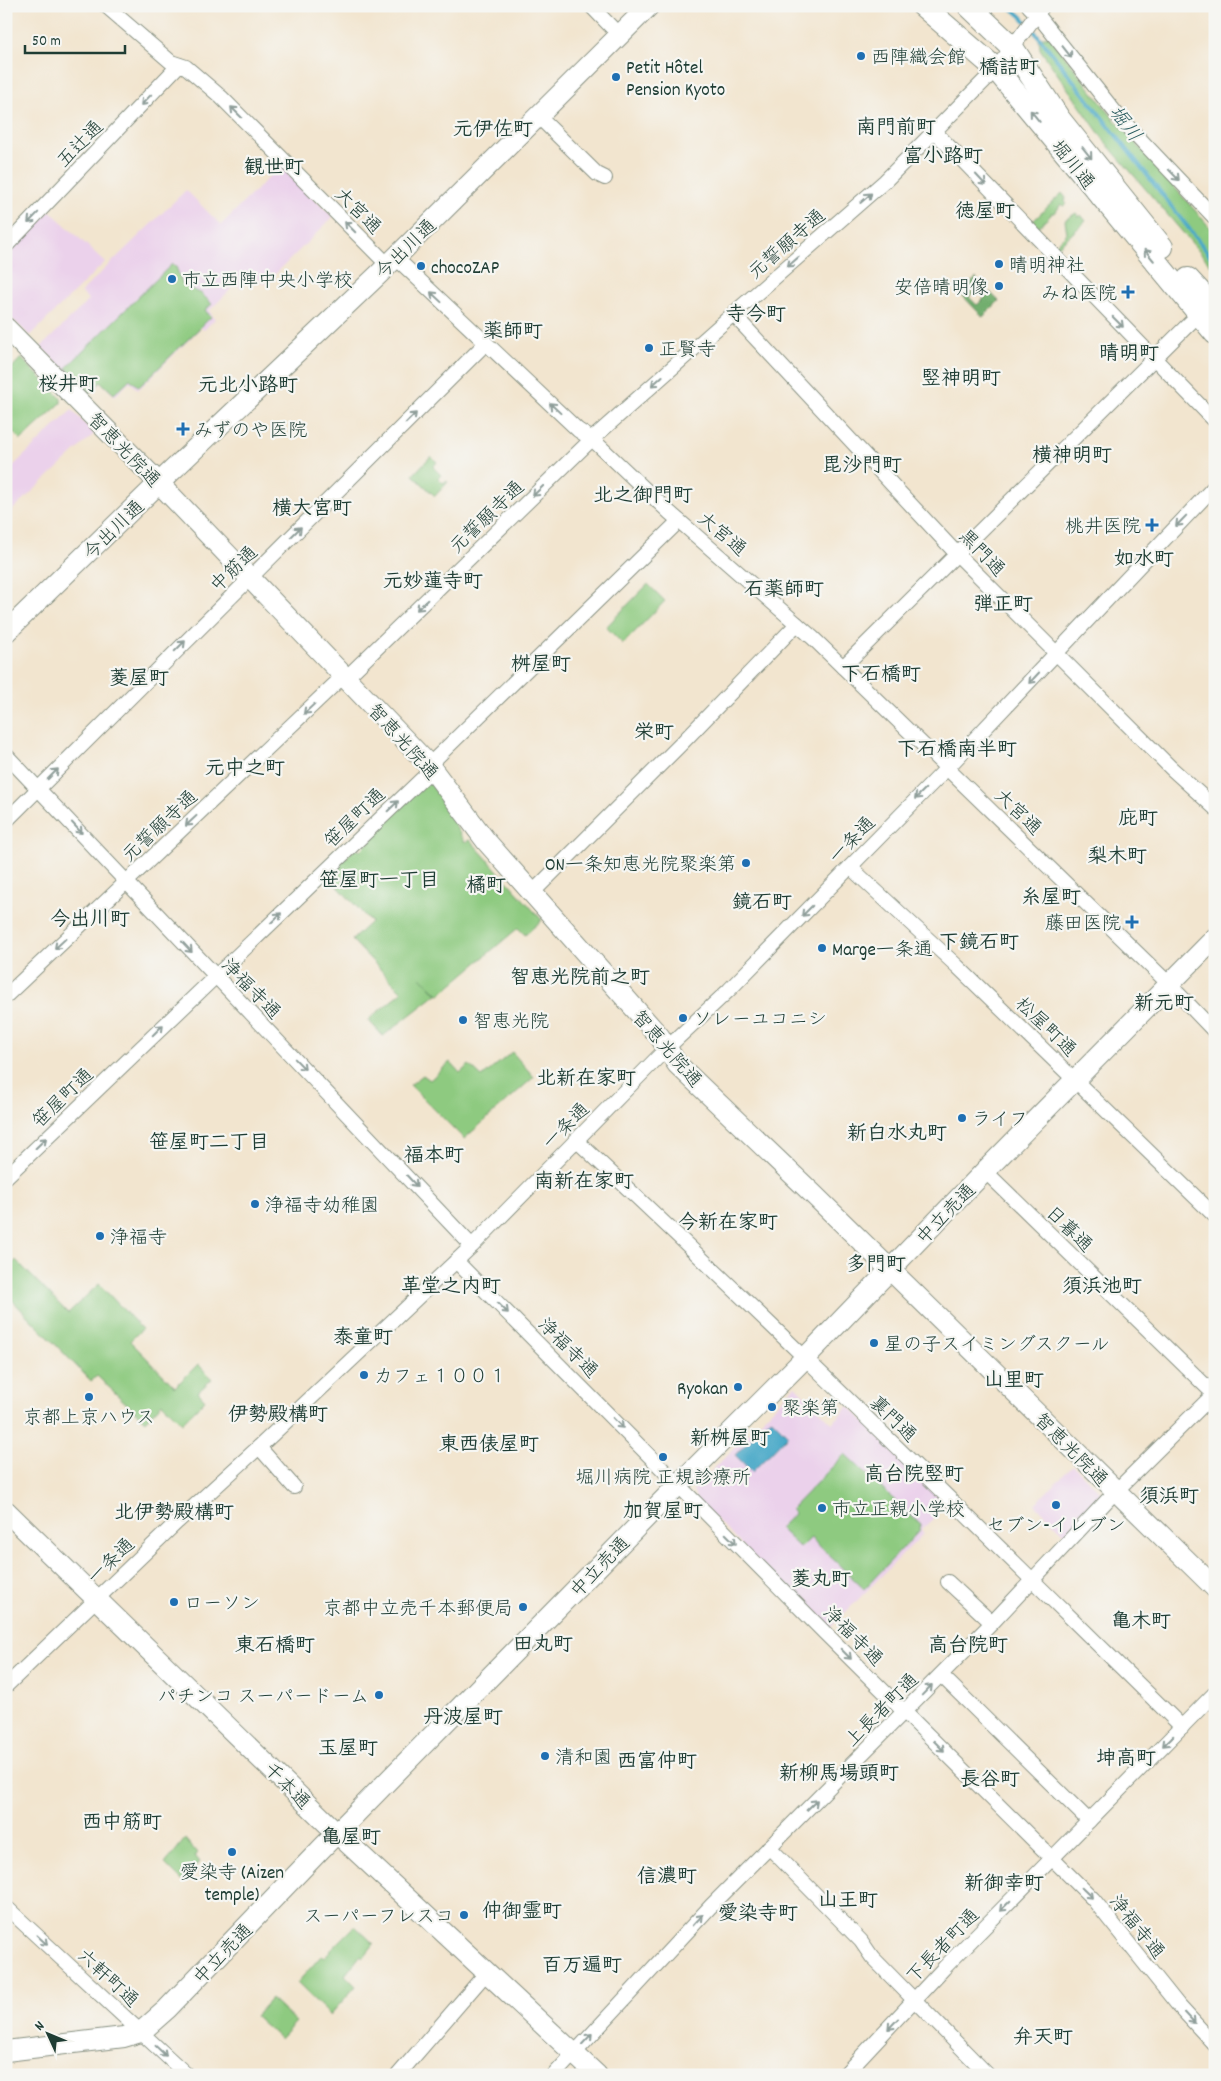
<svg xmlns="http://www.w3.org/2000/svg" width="1221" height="2081" font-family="Dekko,'Klee One',sans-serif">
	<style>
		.built { fill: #ebd1eb }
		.green { fill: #8eca80; stroke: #56845a }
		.forest { fill: #72ae6e; stroke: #487651 }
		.water { fill: #48a9c8; stroke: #34737e }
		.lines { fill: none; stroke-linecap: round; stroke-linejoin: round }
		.stream { stroke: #48a9c8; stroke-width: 4 }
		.street-casing { stroke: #889182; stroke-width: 16 }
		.secondary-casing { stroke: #889182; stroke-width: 22 }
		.primary-casing { stroke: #889182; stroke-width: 24 }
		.street { stroke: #fff; stroke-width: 14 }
		.secondary { stroke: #fff; stroke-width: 20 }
		.primary { stroke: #fff; stroke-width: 22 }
		.oneway { stroke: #8f9e9a }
		.poi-dot { fill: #1f6fb2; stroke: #f6f6f2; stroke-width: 2 }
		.labels { text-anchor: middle; stroke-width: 4.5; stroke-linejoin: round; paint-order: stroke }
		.poi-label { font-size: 19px; fill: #1f3d34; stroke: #f6f6f2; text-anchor: start }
		.street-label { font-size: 19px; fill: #1f3d34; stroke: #f6f6f2 }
		.neighbourhood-label { font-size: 20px; font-weight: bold; fill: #1f3d34; stroke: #f6f6f2 }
		.water-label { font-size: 20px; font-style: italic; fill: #2b5d60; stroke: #f6f6f2 }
	</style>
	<rect width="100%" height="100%" fill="#f6f6f2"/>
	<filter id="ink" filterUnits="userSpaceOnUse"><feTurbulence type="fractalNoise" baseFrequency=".02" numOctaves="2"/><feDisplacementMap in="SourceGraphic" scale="10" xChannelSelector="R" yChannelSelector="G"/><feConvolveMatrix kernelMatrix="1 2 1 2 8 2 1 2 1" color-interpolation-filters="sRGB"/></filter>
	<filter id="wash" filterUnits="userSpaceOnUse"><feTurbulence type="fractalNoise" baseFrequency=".0096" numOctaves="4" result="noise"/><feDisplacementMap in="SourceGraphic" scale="20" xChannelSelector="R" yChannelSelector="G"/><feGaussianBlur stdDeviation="1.12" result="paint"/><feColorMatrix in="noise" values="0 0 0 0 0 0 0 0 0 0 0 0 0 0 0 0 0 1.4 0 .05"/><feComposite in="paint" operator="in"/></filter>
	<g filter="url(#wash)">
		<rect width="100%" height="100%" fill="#f2e5cf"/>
		<g class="built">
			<path d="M280,166L333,217L264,285L254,275L241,288L236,284L209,311L215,319L204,330L201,328L138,390L130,382L115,396L101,383L89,395L41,347L89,300L81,292L186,190L221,225Z"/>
			<path d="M50,211L105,262L30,336L6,313V256Z"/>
			<path d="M72,410L94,434L6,516V475L12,470L11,468Z"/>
			<path d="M795,1386L832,1423L849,1406L945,1503L935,1513L937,1515L921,1530L924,1533L827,1631L696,1499L693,1490Z"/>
			<path d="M1073,1465L1102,1494V1501L1067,1536L1035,1504Z"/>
		</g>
		<g class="green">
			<path d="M1049,36L1114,119L1215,233V270L1106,143L1040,49L1039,38Z"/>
			<path d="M1062,193L1066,198L1065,202L1067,204L1064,206L1061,204L1055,213H1051V215L1036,229L1030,224Z"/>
			<path d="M1076,213L1079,217L1081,215L1086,221L1055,249L1053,247L1067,233L1065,220Z"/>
			<path d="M172,264L176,267L183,285L202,294L212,304L205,310L211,317L139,387L130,379L114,394L101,382L90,393L66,368Z"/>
			<path d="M21,358L61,398V403L21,440L10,429L6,432V374Z"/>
			<path d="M431,456L437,462L433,467L441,475L438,478L443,483L446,481L448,482L435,496L413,475Z"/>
			<path d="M648,584L665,601L623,644L606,627Z"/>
			<path d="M425,783H430L457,821L454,824L465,842L470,840L542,920L525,935L518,928L439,995L421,977L437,994L383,1036L368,1020L402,992L352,940L371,922L327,875L356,848L360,851L378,833L375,829Z"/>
			<path d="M512,1052L534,1077L464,1139L410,1085L423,1075L430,1080L450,1062L460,1073L469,1065L482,1077Z"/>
			<path d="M16,1260L68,1313L99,1284L142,1329L130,1341L175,1387L198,1364L212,1379L198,1392L205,1400L182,1423L162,1403L145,1421L97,1376L91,1381L6,1294V1270Z"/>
			<path d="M845,1454L921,1525L919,1531L864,1589L811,1538L800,1548L779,1528L794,1514L791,1509Z"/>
			<path d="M185,1839L197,1853L195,1856L200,1862L182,1881L165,1864Z"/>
			<path d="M355,1926L374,1944L363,1958L360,1956L345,1975L356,1986L330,2015L297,1983L322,1955L324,1957Z"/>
			<path d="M271,1999L296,2022L280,2039L255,2016Z"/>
		</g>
		<path class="forest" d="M976,278L978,280L968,290L971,293L981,283L982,284L969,297L977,305L990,292L999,301L983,317L960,293Z"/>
		<path class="water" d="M771,1418L788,1435L752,1472L735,1455Z"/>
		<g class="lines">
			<path class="stream" d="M1009,6L1021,16L1040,38L1215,262"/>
		</g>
	</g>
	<g filter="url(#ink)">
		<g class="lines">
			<g class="street-casing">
				<g id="street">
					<path d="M106,6L171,62L186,67L221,97L385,262L396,258L578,430L592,439L669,512L813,638L1169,984L1215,1032"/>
					<path d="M591,6L620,36"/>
					<path d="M1029,6L1037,14L1119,117L1215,218"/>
					<path d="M539,117L597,174L605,178"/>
					<path d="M935,132L1215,421"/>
					<path d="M6,246L179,65"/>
					<path d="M733,314L956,553L1171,768L1215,808"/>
					<path d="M843,667L1199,314"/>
					<path d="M6,755L472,1246"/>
					<path d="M6,821L486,343"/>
					<path d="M850,867L957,966L1215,1216"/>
					<path d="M533,892L680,745L797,624"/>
					<path d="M6,996L337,682L346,678L592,439L733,314L885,181L996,69L1043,6"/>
					<path d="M576,1140C782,1332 981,1530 1182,1727"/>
					<path d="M985,1171L1214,1394"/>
					<path d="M6,1177L425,776L429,765L679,521"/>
					<path d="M456,1261L825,1633L1093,1899L1178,2005L1215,2045"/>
					<path d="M259,1447L294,1487"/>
					<path d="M948,1582L992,1623"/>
					<path d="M941,1675L1089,1821"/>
					<path d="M6,1686L177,1522L259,1447L472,1246L666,1049L729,990L953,762L1215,486"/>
					<path d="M769,1847L861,1941L872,1957L988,2075"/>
					<path d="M6,1907L187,2075"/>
					<path d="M398,2075L487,1972"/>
					<path d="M554,2075L710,1907L992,1623L1115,1492L1215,1393"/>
					<path d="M844,2075L944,1968L1215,1693"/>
				</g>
			</g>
			<g class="secondary-casing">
				<g id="secondary">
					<path d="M6,328L159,483L429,765L486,841L660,1037L677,1064L812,1193L1215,1588"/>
					<path d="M6,632L159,483L378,275L649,6"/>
					<path d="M6,1511L337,1833L597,2075"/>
					<path d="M6,2051L124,2037L141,2032L167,2009L322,1848L678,1485L805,1358L985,1171L1215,938"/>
				</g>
			</g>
			<g class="primary-casing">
				<g id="primary">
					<path d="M923,6L996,69L1215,333"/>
					<path d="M969,6L1012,47L1060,120L1162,247"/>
					<path d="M1188,279L1215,308"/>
				</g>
			</g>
			<use href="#street" class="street"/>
			<use href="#secondary" class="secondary"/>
			<use href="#primary" class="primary"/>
		</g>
		<defs><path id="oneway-shaft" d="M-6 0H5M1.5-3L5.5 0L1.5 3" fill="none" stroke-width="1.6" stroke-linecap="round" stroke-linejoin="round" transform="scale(1.25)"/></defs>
		<g class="oneway">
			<use href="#oneway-shaft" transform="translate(1067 52) rotate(52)"/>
			<use href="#oneway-shaft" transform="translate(146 100) rotate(134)"/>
			<use href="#oneway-shaft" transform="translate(236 112) rotate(-135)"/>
			<use href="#oneway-shaft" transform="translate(1035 116) rotate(-129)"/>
			<use href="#oneway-shaft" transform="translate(1087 153) rotate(51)"/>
			<use href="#oneway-shaft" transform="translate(1174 175) rotate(46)"/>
			<use href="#oneway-shaft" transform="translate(981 180) rotate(47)"/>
			<use href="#oneway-shaft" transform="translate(866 198) rotate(-41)"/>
			<use href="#oneway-shaft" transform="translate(33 218) rotate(134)"/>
			<use href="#oneway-shaft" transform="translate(350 227) rotate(-135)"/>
			<use href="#oneway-shaft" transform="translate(1149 255) rotate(-130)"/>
			<use href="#oneway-shaft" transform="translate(793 262) rotate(139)"/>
			<use href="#oneway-shaft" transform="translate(436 297) rotate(-137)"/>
			<use href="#oneway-shaft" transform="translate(1118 322) rotate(45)"/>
			<use href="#oneway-shaft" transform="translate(657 381) rotate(138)"/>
			<use href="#oneway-shaft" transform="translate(555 408) rotate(-137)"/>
			<use href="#oneway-shaft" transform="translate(411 418) rotate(-45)"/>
			<use href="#oneway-shaft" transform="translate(538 491) rotate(136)"/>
			<use href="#oneway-shaft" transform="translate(1181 521) rotate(134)"/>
			<use href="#oneway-shaft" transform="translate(296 532) rotate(-45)"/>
			<use href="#oneway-shaft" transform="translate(422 605) rotate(136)"/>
			<use href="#oneway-shaft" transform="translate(180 646) rotate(-45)"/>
			<use href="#oneway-shaft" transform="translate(1034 678) rotate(133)"/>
			<use href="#oneway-shaft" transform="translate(309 709) rotate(137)"/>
			<use href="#oneway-shaft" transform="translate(53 774) rotate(-45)"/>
			<use href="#oneway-shaft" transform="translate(920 794) rotate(135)"/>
			<use href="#oneway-shaft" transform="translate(393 806) rotate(-44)"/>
			<use href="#oneway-shaft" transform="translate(191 821) rotate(137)"/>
			<use href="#oneway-shaft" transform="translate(77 828) rotate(47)"/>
			<use href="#oneway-shaft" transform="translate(807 911) rotate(135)"/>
			<use href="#oneway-shaft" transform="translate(276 918) rotate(-44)"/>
			<use href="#oneway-shaft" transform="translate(60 944) rotate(137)"/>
			<use href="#oneway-shaft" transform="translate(187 947) rotate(47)"/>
			<use href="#oneway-shaft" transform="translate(158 1030) rotate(-45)"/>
			<use href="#oneway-shaft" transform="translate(300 1064) rotate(46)"/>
			<use href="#oneway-shaft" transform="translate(41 1143) rotate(-44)"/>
			<use href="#oneway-shaft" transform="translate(412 1181) rotate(47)"/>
			<use href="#oneway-shaft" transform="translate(503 1308) rotate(45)"/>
			<use href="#oneway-shaft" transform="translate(618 1423) rotate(45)"/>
			<use href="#oneway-shaft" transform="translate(731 1539) rotate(45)"/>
			<use href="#oneway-shaft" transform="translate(846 1654) rotate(45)"/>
			<use href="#oneway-shaft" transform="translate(927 1690) rotate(-46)"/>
			<use href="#oneway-shaft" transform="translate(1168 1741) rotate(135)"/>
			<use href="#oneway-shaft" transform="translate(939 1746) rotate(45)"/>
			<use href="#oneway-shaft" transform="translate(812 1805) rotate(-44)"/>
			<use href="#oneway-shaft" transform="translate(1087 1893) rotate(44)"/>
			<use href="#oneway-shaft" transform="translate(1005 1906) rotate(135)"/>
			<use href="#oneway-shaft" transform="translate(698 1920) rotate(-47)"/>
			<use href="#oneway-shaft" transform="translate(42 1940) rotate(43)"/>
			<use href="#oneway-shaft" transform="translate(1190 2018) rotate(47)"/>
			<use href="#oneway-shaft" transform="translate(893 2024) rotate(133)"/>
			<use href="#oneway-shaft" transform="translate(587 2039) rotate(-47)"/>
			<use href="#oneway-shaft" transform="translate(161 2051) rotate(43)"/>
		</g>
	</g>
	<g class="poi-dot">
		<circle cx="861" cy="56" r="5"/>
		<circle cx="616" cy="77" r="5"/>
		<circle cx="999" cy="264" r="5"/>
		<circle cx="421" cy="266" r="5"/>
		<circle cx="172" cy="279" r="5"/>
		<circle cx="999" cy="286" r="5"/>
		<path d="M1125.5 284.5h5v5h5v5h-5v5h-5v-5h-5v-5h5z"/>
		<circle cx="649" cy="348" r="5"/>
		<path d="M180.5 421.5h5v5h5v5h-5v5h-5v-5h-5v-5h5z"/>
		<path d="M1149.5 517.5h5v5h5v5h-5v5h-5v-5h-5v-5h5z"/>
		<circle cx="746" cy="863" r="5"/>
		<path d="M1129.5 914.5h5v5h5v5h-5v5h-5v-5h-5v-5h5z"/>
		<circle cx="822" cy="948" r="5"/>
		<circle cx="683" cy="1018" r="5"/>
		<circle cx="463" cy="1020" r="5"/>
		<circle cx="962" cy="1118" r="5"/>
		<circle cx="255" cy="1204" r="5"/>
		<circle cx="100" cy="1236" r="5"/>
		<circle cx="874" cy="1343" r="5"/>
		<circle cx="364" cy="1375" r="5"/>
		<circle cx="738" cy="1387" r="5"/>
		<circle cx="89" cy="1397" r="5"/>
		<circle cx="772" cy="1407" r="5"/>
		<circle cx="663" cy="1457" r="5"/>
		<circle cx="1056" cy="1505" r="5"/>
		<circle cx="822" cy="1508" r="5"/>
		<circle cx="174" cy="1602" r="5"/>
		<circle cx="523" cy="1607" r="5"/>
		<circle cx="379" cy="1695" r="5"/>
		<circle cx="545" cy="1756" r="5"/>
		<circle cx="232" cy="1852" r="5"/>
		<circle cx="464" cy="1915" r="5"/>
	</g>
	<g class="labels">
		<g class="poi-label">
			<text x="871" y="63">西陣織会館</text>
			<text x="626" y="73">Petit Hôtel<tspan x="626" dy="22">Pension Kyoto</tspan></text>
			<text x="1009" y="271">晴明神社</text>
			<text x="431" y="273">chocoZAP</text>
			<text x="182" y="286">市立西陣中央小学校</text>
			<text x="989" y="293" text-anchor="end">安倍晴明像</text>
			<text x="1117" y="299" text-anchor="end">みね医院</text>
			<text x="659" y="355">正賢寺</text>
			<text x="194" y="436">みずのや医院</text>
			<text x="1141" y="532" text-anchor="end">桃井医院</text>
			<text x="736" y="870" text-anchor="end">ON一条知恵光院聚楽第</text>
			<text x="1121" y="929" text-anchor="end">藤田医院</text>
			<text x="832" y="955">Marge一条通</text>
			<text x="693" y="1025">ソレーユコニシ</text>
			<text x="473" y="1027">智恵光院</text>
			<text x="972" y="1125">ライフ</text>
			<text x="265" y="1211">浄福寺幼稚園</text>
			<text x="110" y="1243">浄福寺</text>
			<text x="884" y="1350">星の子スイミングスクール</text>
			<text x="374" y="1382">カフェ１００１</text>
			<text x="728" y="1394" text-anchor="end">Ryokan</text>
			<text x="782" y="1414">聚楽第</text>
			<text x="89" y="1423" text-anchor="middle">京都上京ハウス</text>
			<text x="663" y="1483" text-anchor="middle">堀川病院 正規診療所</text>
			<text x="832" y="1515">市立正親小学校</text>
			<text x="1056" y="1531" text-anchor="middle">セブン-イレブン</text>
			<text x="184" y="1609">ローソン</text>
			<text x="513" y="1614" text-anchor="end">京都中立売千本郵便局</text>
			<text x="369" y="1702" text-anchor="end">パチンコ スーパードーム</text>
			<text x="555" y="1763">清和園</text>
			<text x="232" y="1878" text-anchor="middle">愛染寺 (Aizen<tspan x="232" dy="22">temple)</tspan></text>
			<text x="454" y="1922" text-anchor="end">スーパーフレスコ</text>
		</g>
		<g class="street-label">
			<text transform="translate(79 143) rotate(-46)" y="7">五辻通</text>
			<text transform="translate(1074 164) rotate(51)" y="7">堀川通</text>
			<text transform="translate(359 210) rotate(45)" y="7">大宮通</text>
			<text transform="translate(786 243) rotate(-41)" y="7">元誓願寺通</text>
			<text transform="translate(405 248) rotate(-44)" y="7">今出川通</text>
			<text transform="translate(125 449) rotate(46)" y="7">智恵光院通</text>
			<text transform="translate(486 516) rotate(-44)" y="7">元誓願寺通</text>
			<text transform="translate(113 529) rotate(-44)" y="7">今出川通</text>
			<text transform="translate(723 533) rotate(40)" y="7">大宮通</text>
			<text transform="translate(983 552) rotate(46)" y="7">黒門通</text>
			<text transform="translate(233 568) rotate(-44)" y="7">中筋通</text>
			<text transform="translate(404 741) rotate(48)" y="7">智恵光院通</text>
			<text transform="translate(1019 811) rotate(44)" y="7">大宮通</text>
			<text transform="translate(354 817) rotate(-44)" y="7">笹屋町通</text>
			<text transform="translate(159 825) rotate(-43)" y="7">元誓願寺通</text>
			<text transform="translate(851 839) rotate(-46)" y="7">一条通</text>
			<text transform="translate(252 988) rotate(46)" y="7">浄福寺通</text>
			<text transform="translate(1047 1026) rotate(44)" y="7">松屋町通</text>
			<text transform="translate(668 1048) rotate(49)" y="7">智恵光院通</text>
			<text transform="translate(62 1097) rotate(-44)" y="7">笹屋町通</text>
			<text transform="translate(565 1125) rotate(-45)" y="7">一条通</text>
			<text transform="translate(945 1213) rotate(-46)" y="7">中立売通</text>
			<text transform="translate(1070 1228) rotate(44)" y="7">日暮通</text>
			<text transform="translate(569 1347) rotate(45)" y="7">浄福寺通</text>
			<text transform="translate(894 1418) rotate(44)" y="7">裏門通</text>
			<text transform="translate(1072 1449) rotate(45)" y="7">智恵光院通</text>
			<text transform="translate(110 1560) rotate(-44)" y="7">一条通</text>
			<text transform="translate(599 1566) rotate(-46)" y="7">中立売通</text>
			<text transform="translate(854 1635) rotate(45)" y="7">浄福寺通</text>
			<text transform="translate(881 1709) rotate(-45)" y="7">上長者町通</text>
			<text transform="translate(288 1785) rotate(45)" y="7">千本通</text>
			<text transform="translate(1138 1926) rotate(51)" y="7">浄福寺通</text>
			<text transform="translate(942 1945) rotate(-46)" y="7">下長者町通</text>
			<text transform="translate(222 1953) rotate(-46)" y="7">中立売通</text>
			<text transform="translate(109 1977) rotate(43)" y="7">六軒町通</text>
		</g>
		<g class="neighbourhood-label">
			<text x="1009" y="73">橋詰町</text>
			<text x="896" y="133">南門前町</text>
			<text x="493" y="135">元伊佐町</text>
			<text x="943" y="162">富小路町</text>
			<text x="274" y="173">観世町</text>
			<text x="985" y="217">徳屋町</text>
			<text x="756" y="320">寺今町</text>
			<text x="513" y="337">薬師町</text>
			<text x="1129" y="359">晴明町</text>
			<text x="961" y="384">竪神明町</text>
			<text x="68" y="390">桜井町</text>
			<text x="248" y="391">元北小路町</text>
			<text x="1072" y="461">横神明町</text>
			<text x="862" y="471">毘沙門町</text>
			<text x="643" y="501">北之御門町</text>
			<text x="312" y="514">横大宮町</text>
			<text x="1144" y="565">如水町</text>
			<text x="433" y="587">元妙蓮寺町</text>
			<text x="784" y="595">石薬師町</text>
			<text x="1003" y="610">弾正町</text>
			<text x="541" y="670">桝屋町</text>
			<text x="881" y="680">下石橋町</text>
			<text x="139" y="684">菱屋町</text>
			<text x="654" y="738">栄町</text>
			<text x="957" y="755">下石橋南半町</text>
			<text x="245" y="774">元中之町</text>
			<text x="1138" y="824">庇町</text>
			<text x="1117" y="862">梨木町</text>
			<text x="379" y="886">笹屋町一丁目</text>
			<text x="486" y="891">橘町</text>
			<text x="1051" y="903">糸屋町</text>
			<text x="762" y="908">鏡石町</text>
			<text x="90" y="925">今出川町</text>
			<text x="979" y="948">下鏡石町</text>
			<text x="580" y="983">智恵光院前之町</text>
			<text x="1164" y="1009">新元町</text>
			<text x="586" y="1084">北新在家町</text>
			<text x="897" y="1139">新白水丸町</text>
			<text x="209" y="1148">笹屋町二丁目</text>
			<text x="434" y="1161">福本町</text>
			<text x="584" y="1187">南新在家町</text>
			<text x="728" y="1228">今新在家町</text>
			<text x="876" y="1270">多門町</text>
			<text x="451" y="1292">革堂之内町</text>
			<text x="1102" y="1292">須浜池町</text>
			<text x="363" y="1343">泰童町</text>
			<text x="1014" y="1386">山里町</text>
			<text x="278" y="1420">伊勢殿構町</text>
			<text x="730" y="1444">新桝屋町</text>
			<text x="489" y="1450">東西俵屋町</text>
			<text x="914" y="1480">高台院竪町</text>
			<text x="1169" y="1502">須浜町</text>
			<text x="663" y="1517">加賀屋町</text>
			<text x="174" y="1518">北伊勢殿構町</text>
			<text x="821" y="1585">菱丸町</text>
			<text x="1141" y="1627">亀木町</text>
			<text x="543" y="1650">田丸町</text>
			<text x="275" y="1651">東石橋町</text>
			<text x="968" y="1651">高台院町</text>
			<text x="463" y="1723">丹波屋町</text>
			<text x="348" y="1754">玉屋町</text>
			<text x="1126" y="1764">坤高町</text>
			<text x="657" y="1767">西富仲町</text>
			<text x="839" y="1779">新柳馬場頭町</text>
			<text x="990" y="1785">長谷町</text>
			<text x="122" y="1828">西中筋町</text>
			<text x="351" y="1843">亀屋町</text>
			<text x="667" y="1882">信濃町</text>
			<text x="1004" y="1889">新御幸町</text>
			<text x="848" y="1906">山王町</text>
			<text x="522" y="1917">仲御霊町</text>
			<text x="758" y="1919">愛染寺町</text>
			<text x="582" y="1971">百万遍町</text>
			<text x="1043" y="2043">弁天町</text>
		</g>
		<g class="water-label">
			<text transform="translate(1126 123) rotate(52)" y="7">堀川</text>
		</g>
	</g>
	<rect width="1221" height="2081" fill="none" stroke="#f6f6f2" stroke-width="25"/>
	<g transform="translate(48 2034) rotate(314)" stroke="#f6f6f2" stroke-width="4" paint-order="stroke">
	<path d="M0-4L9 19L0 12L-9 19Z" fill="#1f3d34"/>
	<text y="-8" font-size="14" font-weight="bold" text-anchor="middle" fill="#1f3d34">N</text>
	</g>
	<path d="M25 45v8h100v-8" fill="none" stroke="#1f3d34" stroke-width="2.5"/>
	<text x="32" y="45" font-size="15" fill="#1f3d34" stroke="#f6f6f2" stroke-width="4" paint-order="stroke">50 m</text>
</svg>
